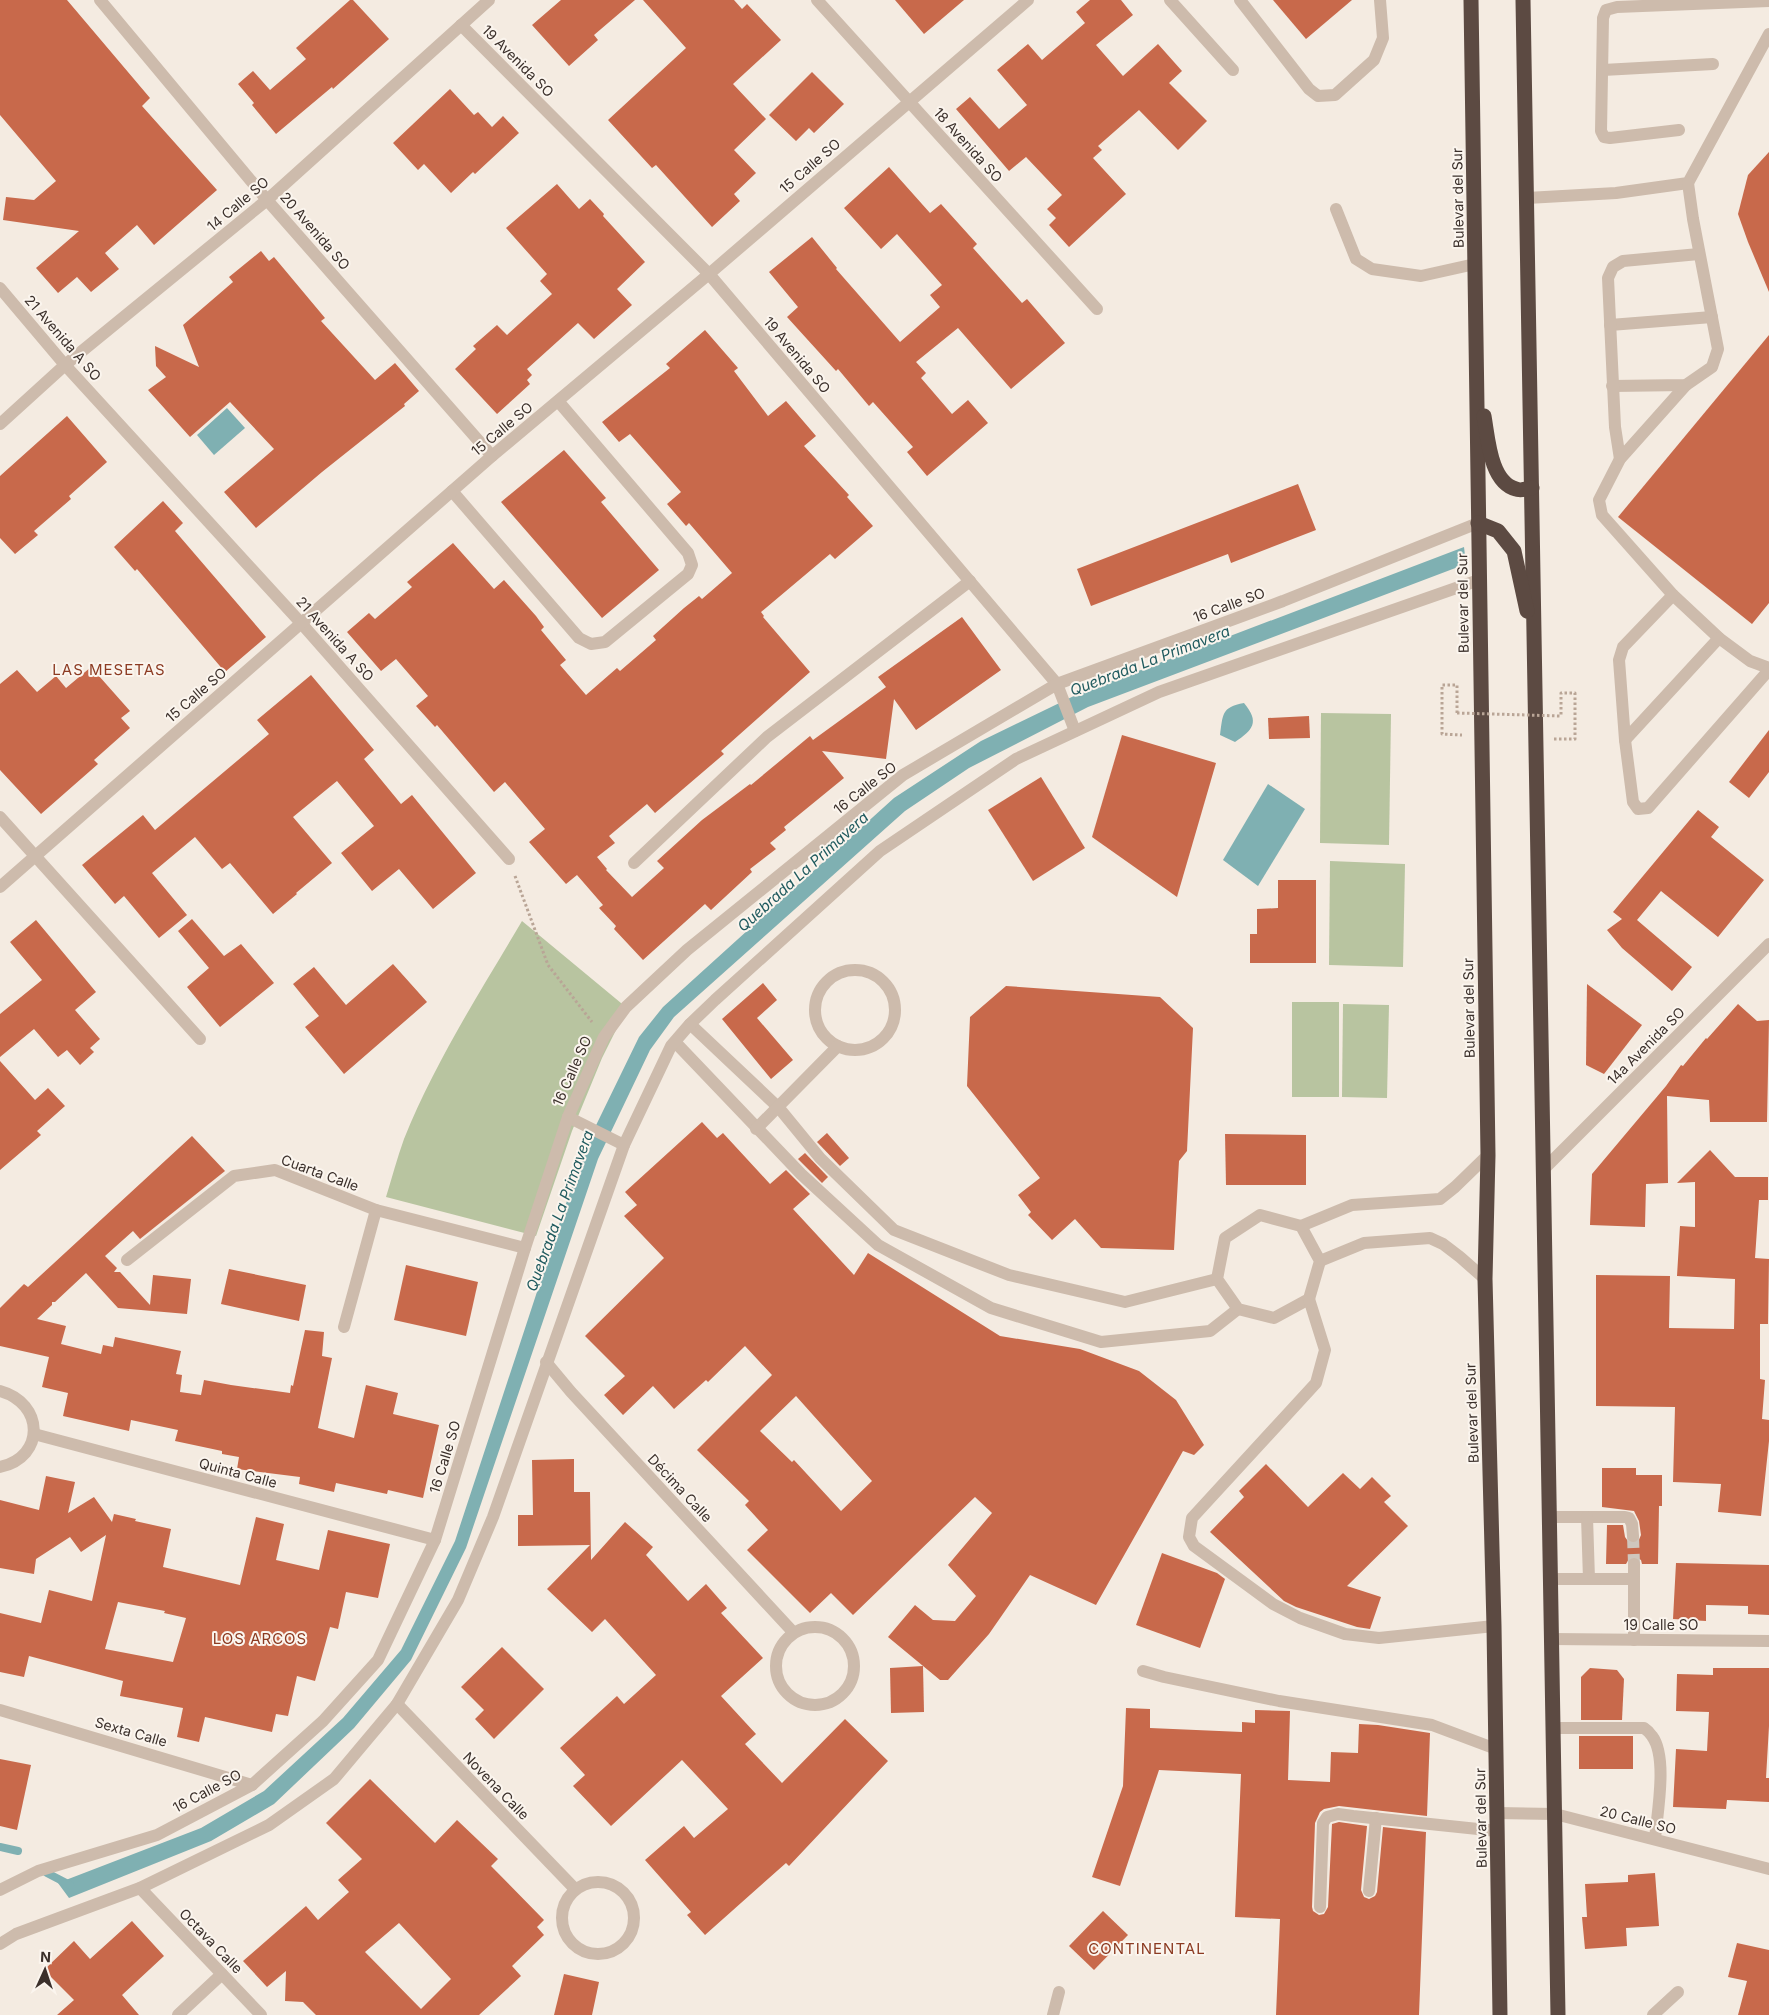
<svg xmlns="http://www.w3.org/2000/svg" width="1769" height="2015" font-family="Inter,sans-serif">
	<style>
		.green { fill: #b8c4a0 }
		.water { fill: #7fb0b2 }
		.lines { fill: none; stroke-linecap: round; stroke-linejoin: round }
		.stream { stroke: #7fb0b2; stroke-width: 8 }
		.building { fill: #c8694b; fill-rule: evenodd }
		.minor-tunnel { stroke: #cfc6bd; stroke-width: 12; stroke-dasharray: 12 6; stroke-linecap: butt }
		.path { stroke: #b9a596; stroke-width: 3; stroke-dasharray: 2.5 2.5; stroke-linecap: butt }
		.minor { stroke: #cdbbac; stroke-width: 12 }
		.highway { stroke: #5c4a42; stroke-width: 15 }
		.path-bridge { stroke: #b9a596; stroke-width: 3; stroke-dasharray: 2.5 2.5; stroke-linecap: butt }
		.labels { text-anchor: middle; stroke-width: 4; stroke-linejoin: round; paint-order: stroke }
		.street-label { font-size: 14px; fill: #3b302b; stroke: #fbf5ee }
		.water-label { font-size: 15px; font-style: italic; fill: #1f5a5e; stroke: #fbf5ee }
		.neighbourhood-label { font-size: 15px; letter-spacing: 1px; fill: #8c3b22; stroke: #fbf5ee }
	</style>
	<rect width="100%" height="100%" fill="#f4ebe1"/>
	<g class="green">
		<path d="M1321,713L1391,714L1389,845L1320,843Z"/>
		<path d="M1330,861L1405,864L1403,967L1329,965Z"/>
		<path d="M522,921L627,1008L602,1058L572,1131L536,1236L386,1197C392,1178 397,1158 404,1139C435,1062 480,992 522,921Z"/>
		<rect x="1292" y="1002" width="47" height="95"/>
		<path d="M1343,1004L1389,1005L1387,1098L1342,1097Z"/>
	</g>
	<g class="water">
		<path d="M227,408L245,428L214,455L197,435Z"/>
		<path d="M1464,547L1466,564L1088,707L969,768L905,811L674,1017L650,1050L598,1159L466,1548L411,1660L354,1728L274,1804L211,1841L69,1898L58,1883L201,1828L264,1791L343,1718L401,1650L455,1541L583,1152L639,1037L663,1007L894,798L981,741L1078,694Z"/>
		<path d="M1244,703C1260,722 1253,730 1235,742L1220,735C1223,715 1221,707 1244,703Z"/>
		<path d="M1268,784L1305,809L1258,886L1223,860Z"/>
	</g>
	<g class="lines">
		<g class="stream">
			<path d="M0,1847L18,1851"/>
			<path d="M47,1873L70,1885"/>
		</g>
	</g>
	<g class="building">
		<path d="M0,0H67L150,98L142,106L217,190L154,245L137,225L105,253L119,269L91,292L77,277L58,293L36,268L79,231L3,220L6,197L34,200L56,181L0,115Z"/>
		<path d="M350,0H353L389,39L333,89L332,87L276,134L252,105L254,103L238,84L253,71L270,90L306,59L296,48Z"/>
		<path d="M561,0H635L594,35L598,40L569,66L532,25Z"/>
		<path d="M643,0H734L742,9L747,4L781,40L733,84L766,119L734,150L756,173L734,194L740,201L712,227L656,165L652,168L608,120L686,48Z"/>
		<path d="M895,0H964L924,34Z"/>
		<path d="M1090,0H1121L1133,15L1096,45L1123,76L1158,44L1182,71L1169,83L1207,121L1178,150L1139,110L1098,146L1102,150L1093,158L1126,194L1069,247L1049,225L1056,218L1047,209L1062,195L1026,157L1009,171L956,109L970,97L999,129L1027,105L997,70L1028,44L1042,60L1085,23L1076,12Z"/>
		<path d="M1273,0H1352L1306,39Z"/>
		<path d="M812,72L844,104L814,133L809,128L796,141L769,115Z"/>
		<path d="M450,89L474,115L478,112L492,127L503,116L519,133L475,174L473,172L451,193L424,164L418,170L393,143Z"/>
		<path d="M1769,152V292L1748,242L1738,214L1748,175Z"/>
		<path d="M889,167L930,213L941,204L977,244L973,248L1022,303L1027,299L1065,343L1011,389L958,328L916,362L926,373L921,378L952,414L968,400L988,423L927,476L907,452L913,447L873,402L869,406L838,369L836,371L787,317L798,307L769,272L812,237L837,268L836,269L900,342L940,307L930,295L942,285L897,234L881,249L844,208Z"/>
		<path d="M557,184L579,209L590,199L604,214L603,216L645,262L617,289L632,305L594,339L578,323L527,369L532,375L527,380L530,384L497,414L455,369L476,349L473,346L497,325L507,335L552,294L540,281L547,274L506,228Z"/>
		<path d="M261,251L269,261L274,257L325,318L321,321L375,380L395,363L419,391L404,404L405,406L322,472L256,528L224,492L274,449L230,402L190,437L148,390L166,377L156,366L155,346L199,367L183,325L233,282L229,277Z"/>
		<path d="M705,330L738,368L734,371L768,416L786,401L816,436L804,446L849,495L847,497L873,526L835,559L830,554L761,612L764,616L763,617L810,672L721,751L724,754L655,813L647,804L609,836L615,843L597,857L607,869L606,870L632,897L664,868L657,861L702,820L750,784L751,785L810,736L813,740L886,687L878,677L962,617L1001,670L916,730L894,699L886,759L822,751L844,778L784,827L786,830L770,843L776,849L750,869L752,872L711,910L705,904L643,960L614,929L616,926L599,908L603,905L577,875L566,884L529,842L545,829L505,782L494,792L437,725L435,727L416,706L428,696L396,659L381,671L347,632L369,613L375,619L412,587L407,582L453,543L494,589L504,580L536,616L544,627L541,630L566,660L560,665L586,695L617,668L620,671L656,640L653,636L684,608L699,596L702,599L732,573L689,523L686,526L667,504L681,492L630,434L619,442L602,422L670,368L666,364Z"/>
		<path d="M1769,335V603L1752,624L1618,517Z"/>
		<path d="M67,416L107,462L69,496L71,499L34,531L38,535L15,554L0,538V476Z"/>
		<path d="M564,450L606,498L601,502L659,570L602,618L501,502Z"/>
		<path d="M1298,484L1316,530L1231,563L1228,554L1091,606L1077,569Z"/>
		<path d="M163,501L183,523L175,531L266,637L225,672L137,569L135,571L114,547Z"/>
		<path d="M91,667L130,711L121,718L130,728L94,760L98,764L41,814L0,770V684L17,670L37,692L56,676L66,688Z"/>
		<path d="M311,675L374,750L364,759L401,804L412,795L476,873L433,909L399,869L372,891L341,853L374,826L337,781L293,817L332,863L296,893L297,894L273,914L230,863L222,869L195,837L152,873L187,915L159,938L124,896L115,904L82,865L143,815L155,830L269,734L257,720Z"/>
		<path d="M1309,716L1310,738L1269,739L1268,718Z"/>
		<path d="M1769,730V772L1749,798L1729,782Z"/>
		<path d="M1122,735L1216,763L1177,897L1092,837Z"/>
		<path d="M1041,777L1085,848L1033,881L988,810Z"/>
		<path d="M1698,810L1719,827L1711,837L1764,880L1718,937L1661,891L1637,920L1692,967L1672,991L1622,948L1607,930L1622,919L1613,912Z"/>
		<path d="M1278,880H1316V963H1250V934H1257V909L1278,908Z"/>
		<path d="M192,919L224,956L241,944L274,983L220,1027L187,987L209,968L178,931Z"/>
		<path d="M36,920L96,992L75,1010L100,1039L90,1048L94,1052L80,1065L67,1050L58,1057L34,1029L0,1057V1014L42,980L10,942Z"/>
		<path d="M393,964L427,1002L344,1074L305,1027L319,1016L293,984L314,967L346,1005Z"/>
		<path d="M763,983L777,1000L757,1018L793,1060L771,1079L722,1019Z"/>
		<path d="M1587,984L1642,1025L1604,1074L1586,1065Z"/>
		<path d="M1006,986L1160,997L1193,1028L1187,1151L1179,1161L1174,1250L1101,1248L1075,1219L1052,1240L1028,1215L1031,1212L1018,1195L1040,1178L967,1086L970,1017Z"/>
		<path d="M1738,1004L1757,1021L1769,1020L1767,1122H1710L1709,1100L1667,1096L1668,1183L1646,1184L1645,1227L1590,1225L1592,1174L1666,1086L1681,1065L1683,1066L1706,1038L1707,1039Z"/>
		<path d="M0,1061L35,1100L48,1088L65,1106L37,1131L41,1135L0,1170Z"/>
		<path d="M702,1122L717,1138L723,1133L770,1184L786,1170L810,1194L793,1209L854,1275L868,1253L1000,1336L1080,1349L1139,1371L1176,1400L1204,1445L1194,1455L1183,1451L1096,1605L1030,1575L989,1634L948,1680H940L888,1637L915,1605L933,1620L955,1621L976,1596L948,1565L992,1513L975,1497L853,1615L831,1593L810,1613L747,1550L768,1530L745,1505L749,1501L697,1450L772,1375L745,1346L708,1382L706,1380L674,1409L653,1386L623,1415L604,1395L625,1376L585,1336L664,1258L624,1216L637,1205L625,1192ZM796,1396L872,1481L841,1511L794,1460L792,1462L760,1431Z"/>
		<path d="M827,1133L849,1158L840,1166L817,1142Z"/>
		<path d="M1225,1134L1306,1135V1185H1226Z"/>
		<path d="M192,1136L225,1171L140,1239L133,1231L105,1256L117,1268L114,1272H120L150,1305L153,1275L191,1279L187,1314L118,1308L86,1273L55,1302H52V1305L37,1319L66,1326L61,1344L101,1354L103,1345L113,1347L115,1337L181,1351L176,1374L182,1375L180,1392L201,1395L204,1380L231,1385L290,1393L291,1385L293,1386L305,1330L324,1332L322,1356L332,1358L318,1428L354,1438L366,1385L398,1393L393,1414L439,1425L423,1498L388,1490L387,1494L336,1483L334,1492L299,1484L300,1477L237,1469L239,1457L222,1454V1451L175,1441L178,1430L131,1420L129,1431L63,1416L68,1393L42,1387L49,1357L0,1346V1308L24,1284L28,1287Z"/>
		<path d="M1710,1150L1735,1177H1768V1200H1759L1755,1258L1769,1259L1768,1324H1760V1379L1765,1380L1762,1419L1769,1420V1441L1761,1516L1718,1512L1721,1484L1673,1482L1675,1407L1596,1406V1275L1670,1276L1669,1328L1734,1329L1735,1279L1677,1276L1680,1226L1695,1227V1182L1677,1183Z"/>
		<path d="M805,1153L828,1177L822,1183L798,1159Z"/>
		<path d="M406,1265L478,1282L466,1336L394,1320Z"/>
		<path d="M229,1269L306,1285L299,1321L221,1304Z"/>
		<path d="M574,1459V1492H590L591,1560L625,1522L653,1547L646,1555L688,1601L706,1584L727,1608L721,1613L763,1658L721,1696L756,1734L745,1744L782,1783L845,1719L888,1761L789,1866L786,1863L705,1935L687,1915L691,1912L645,1860L684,1826L694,1838L728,1809L682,1760L611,1826L573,1786L585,1775L560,1748L617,1696L624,1704L656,1675L605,1619L592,1632L547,1589L590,1545L518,1546V1515H533L532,1460Z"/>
		<path d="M1266,1464L1308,1507L1343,1473L1360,1489L1372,1477L1391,1496L1384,1502L1408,1526L1347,1586L1381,1597L1370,1629L1357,1627L1296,1607L1284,1601L1210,1532L1244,1497L1239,1491Z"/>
		<path d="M1602,1468H1636V1475H1662V1506H1659L1658,1564H1642L1641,1560L1634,1556L1630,1557L1626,1564H1606L1607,1525H1623L1625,1537L1630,1544L1638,1542L1641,1535L1639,1521L1634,1511L1602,1507Z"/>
		<path d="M46,1476L75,1482L68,1513L94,1497L112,1522L114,1514L136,1519L135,1521L171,1529L163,1567L240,1585L256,1517L284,1524L276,1560L319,1570L328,1530L390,1544L378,1598L346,1592L338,1629L330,1627L315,1681L297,1676L288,1716L276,1714L272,1732L205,1717L199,1742L177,1737L183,1708L120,1696L123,1681L29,1656L24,1677L0,1672V1613L41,1623L49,1590L92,1601L106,1535L81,1552L70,1537L36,1559L34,1574L0,1568V1500L39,1510ZM118,1602L165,1611L164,1613L186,1618L173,1662L105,1649Z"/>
		<path d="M1162,1553L1217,1573L1225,1579L1200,1648L1136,1625Z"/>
		<path d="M1676,1563L1769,1565V1615L1748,1614V1606L1706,1605V1621L1673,1619Z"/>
		<path d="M502,1647L544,1689L494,1739L475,1719L484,1710L461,1687Z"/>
		<path d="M923,1666L924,1712L891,1713L890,1668Z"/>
		<path d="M1590,1668L1617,1670L1624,1679L1622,1720H1581V1677Z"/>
		<path d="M1713,1668H1769V1726L1766,1778H1769V1802L1727,1800L1726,1809L1673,1807L1676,1749L1707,1751L1709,1712L1676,1711L1677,1674L1713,1675Z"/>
		<path d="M1126,1708L1150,1709V1728L1242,1732V1722L1255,1723V1710L1290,1711L1288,1780L1330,1782L1331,1752L1358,1753L1359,1724L1378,1725L1430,1733L1427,1816L1339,1806L1324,1809L1320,1812L1315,1823L1312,1907L1313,1911L1319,1915L1324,1914L1328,1907L1332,1824L1339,1822L1367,1826L1361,1890L1364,1897L1369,1899L1375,1896L1377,1892L1383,1827L1426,1832L1419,2015H1276L1280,1919L1235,1917L1241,1774L1159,1770L1120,1886L1092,1877L1123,1786Z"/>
		<rect x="1579" y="1736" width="54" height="33"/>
		<path d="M0,1759L31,1765L17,1830L0,1826Z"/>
		<path d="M370,1779L435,1843L457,1820L498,1859L491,1866L544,1920L537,1927L544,1935L512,1966L521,1976L479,2015H316L303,2002L285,2001L286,1971L267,1987L243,1961L306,1906L318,1920L349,1892L338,1880L362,1859L326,1823ZM399,1923L451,1979L421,2009L365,1952Z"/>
		<path d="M1655,1873L1659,1926L1626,1928L1627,1946L1585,1949L1582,1917H1587L1585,1884L1628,1882V1875Z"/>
		<path d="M1103,1911L1128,1935L1094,1970L1069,1946Z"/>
		<path d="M132,1921L164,1956L122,1995L139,2015H57L74,2000L44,1970L74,1941L90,1959Z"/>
		<path d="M1737,1943L1769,1950V2015H1738L1747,1981L1728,1977Z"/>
		<path d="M564,1974L599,1982L592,2015H554Z"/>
	</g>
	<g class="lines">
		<path class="minor-tunnel" d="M1633,1536L1634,1564"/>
		<g class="path">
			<path d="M1457,713V685H1442V734L1462,735"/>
			<path d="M1554,739H1575V693H1561V716"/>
			<path d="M515,876L548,965L592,1022"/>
		</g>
		<g class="minor">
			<path d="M100,0L267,200L492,456"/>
			<path d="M817,0L1097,309"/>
			<path d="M1170,0L1233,70"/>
			<path d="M1240,0L1309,89L1318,96L1335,95L1374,60L1383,38L1380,0"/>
			<path d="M461,25L709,274L1057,684L1075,731"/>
			<path d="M1603,70L1713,64"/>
			<path d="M1679,130L1610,138L1604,137L1601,131L1603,18L1606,10L1617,7L1769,1"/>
			<path d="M1527,198L1616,193L1688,183L1769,34"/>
			<path d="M1336,209L1356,259L1372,269L1421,276L1475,264"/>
			<path d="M0,288L65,365L301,623L509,859"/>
			<path d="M1610,325L1712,317"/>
			<path d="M1686,385L1620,459L1599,500L1602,515L1673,595L1719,638L1750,661L1769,668"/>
			<path d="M1612,386L1686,385L1712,367L1718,349L1693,219L1688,183"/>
			<path d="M0,424L65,365L267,200L489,0"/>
			<path d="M1620,459L1615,427L1608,278L1613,267L1623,261L1699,254"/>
			<path d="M452,491L579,638L591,644L605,642L688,574L692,565L688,553L558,401"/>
			<path d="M1673,595L1623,647L1619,660L1625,740L1633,802L1638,809L1648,808L1769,670"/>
			<path d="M1625,740L1719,638"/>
			<path d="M0,817L200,1039"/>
			<path d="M634,863L767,737L970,581"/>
			<path d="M0,887L492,456L709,274L1028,0"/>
			<circle cx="855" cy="1010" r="40"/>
			<path d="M690,1024L779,1108L820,1158L894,1230L1009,1275L1125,1302L1217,1279"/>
			<path d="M675,1042L801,1174L878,1245L991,1308L1101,1342L1210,1331L1238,1309"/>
			<path d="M568,1117L624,1145"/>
			<path d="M756,1129L838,1046"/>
			<path d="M1544,1169L1769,944"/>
			<path d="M1260,1215L1301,1226L1320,1261L1309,1299L1274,1318L1238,1309L1217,1279L1225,1238Z"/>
			<path d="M1301,1226L1352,1205L1440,1199L1455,1187L1488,1155"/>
			<path d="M127,1260L234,1176L275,1170L376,1210L525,1248"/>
			<path d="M1320,1261L1364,1243L1430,1238L1443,1244L1460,1257L1485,1279"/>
			<path d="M1309,1299L1325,1350L1316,1383L1192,1518L1189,1537L1194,1546L1273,1604L1300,1618L1345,1634L1379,1638L1494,1626"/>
			<path d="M344,1327L376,1210"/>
			<path d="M546,1362L571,1392L793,1632"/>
			<path d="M0,1391C44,1403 46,1457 0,1467"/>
			<path d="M34,1434L435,1540"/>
			<path d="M1550,1517H1625L1629,1518L1632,1524L1633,1536"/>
			<path d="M1587,1517L1589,1579"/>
			<path d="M1634,1564V1640"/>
			<path d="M1551,1579H1634"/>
			<circle cx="815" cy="1666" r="39"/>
			<path d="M1552,1639L1769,1641"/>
			<path d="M1143,1671L1164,1677L1279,1701L1432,1725L1496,1749"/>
			<path d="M397,1704L575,1889"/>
			<path d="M0,1710L252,1785"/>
			<path d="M1553,1728H1644C1647,1730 1650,1733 1652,1736C1668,1757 1657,1814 1655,1839"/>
			<path d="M1497,1813L1555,1814L1769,1869"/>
			<circle cx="598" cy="1918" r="36"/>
			<path d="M140,1888L261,2015"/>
			<path d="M0,1890L38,1871L157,1835L252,1785L323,1721L378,1660L435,1540L525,1248L568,1117L604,1037L626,1007L687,950L903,775L1057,684L1283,601L1478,523"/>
			<path d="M1369,1891L1376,1818"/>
			<path d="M1320,1907L1323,1823L1327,1817L1338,1814L1353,1816L1497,1831"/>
			<path d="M0,1944L16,1934L140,1888L269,1825L334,1779L397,1704L458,1600L493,1517L624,1145L671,1046L690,1024L715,1000L880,851L1016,759L1159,692L1479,580"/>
			<path d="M178,2015L222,1974"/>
			<path d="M1053,2015L1059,1992"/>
			<path d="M1653,2015L1678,1992"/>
		</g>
		<g class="highway">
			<path d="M1471,0L1488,1155L1485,1279L1494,1626L1500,2015"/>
			<path d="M1523,0L1558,2015"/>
			<path d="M1484,416C1488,438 1490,482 1516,489C1520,491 1527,489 1532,488"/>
			<path d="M1478,523L1498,531L1514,551L1527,611"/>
		</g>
		<path class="path-bridge" d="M1457,713L1561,716"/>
	</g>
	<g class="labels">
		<g class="street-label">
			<text transform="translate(518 61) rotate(45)" y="5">19 Avenida SO</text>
			<text transform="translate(968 145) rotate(48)" y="5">18 Avenida SO</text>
			<text transform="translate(810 166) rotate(-41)" y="5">15 Calle SO</text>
			<text transform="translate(1458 198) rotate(-91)" y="5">Bulevar del Sur</text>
			<text transform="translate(238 204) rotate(-40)" y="5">14 Calle SO</text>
			<text transform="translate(315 231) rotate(49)" y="5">20 Avenida SO</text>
			<text transform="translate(63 338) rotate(49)" y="5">21 Avenida A SO</text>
			<text transform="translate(797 355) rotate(50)" y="5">19 Avenida SO</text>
			<text transform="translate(502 429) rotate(-40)" y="5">15 Calle SO</text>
			<text transform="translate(1463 603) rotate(-91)" y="5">Bulevar del Sur</text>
			<text transform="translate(1229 605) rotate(-20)" y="5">16 Calle SO</text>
			<text transform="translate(335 639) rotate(48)" y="5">21 Avenida A SO</text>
			<text transform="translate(196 695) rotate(-41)" y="5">15 Calle SO</text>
			<text transform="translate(865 788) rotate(-38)" y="5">16 Calle SO</text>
			<text transform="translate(1469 1008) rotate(-91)" y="5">Bulevar del Sur</text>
			<text transform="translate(1646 1046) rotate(-45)" y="5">14a Avenida SO</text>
			<text transform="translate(572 1071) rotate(-66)" y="5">16 Calle SO</text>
			<text transform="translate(320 1173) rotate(20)" y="5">Cuarta Calle</text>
			<text transform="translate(1472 1413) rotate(-92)" y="5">Bulevar del Sur</text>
			<text transform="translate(445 1457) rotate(-73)" y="5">16 Calle SO</text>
			<text transform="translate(238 1473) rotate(15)" y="5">Quinta Calle</text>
			<text transform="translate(680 1488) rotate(47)" y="5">Décima Calle</text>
			<text x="1661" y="1630">19 Calle SO</text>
			<text transform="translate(131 1732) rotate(16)" y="5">Sexta Calle</text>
			<text transform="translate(496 1786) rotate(46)" y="5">Novena Calle</text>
			<text transform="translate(207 1791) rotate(-28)" y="5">16 Calle SO</text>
			<text transform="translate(1481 1818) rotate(-91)" y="5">Bulevar del Sur</text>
			<text transform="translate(1638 1820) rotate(14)" y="5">20 Calle SO</text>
			<text transform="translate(211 1941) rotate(46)" y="5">Octava Calle</text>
		</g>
		<g class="water-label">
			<text transform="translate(1150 661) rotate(-21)" y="5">Quebrada La Primavera</text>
			<text transform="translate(803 872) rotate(-42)" y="5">Quebrada La Primavera</text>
			<text transform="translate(560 1211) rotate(-70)" y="5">Quebrada La Primavera</text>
		</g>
		<g class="neighbourhood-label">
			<text x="109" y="675">LAS MESETAS</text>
			<text x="260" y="1644">LOS ARCOS</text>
			<text x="1147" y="1954">CONTINENTAL</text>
		</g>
	</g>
	<g transform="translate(45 1970) rotate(3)" stroke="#fbf5ee" stroke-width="4" paint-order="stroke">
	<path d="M0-4L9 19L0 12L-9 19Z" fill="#3b302b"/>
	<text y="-8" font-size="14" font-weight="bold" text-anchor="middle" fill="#3b302b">N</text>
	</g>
</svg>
